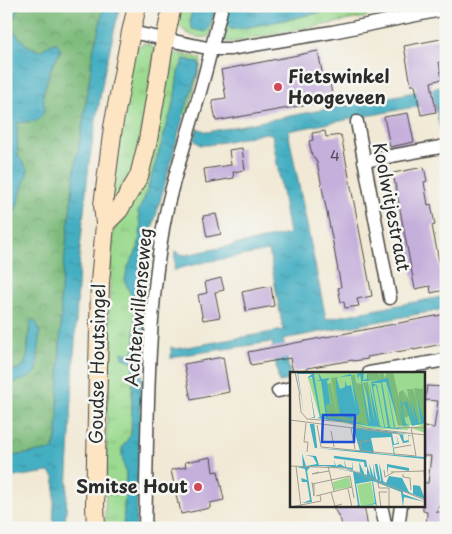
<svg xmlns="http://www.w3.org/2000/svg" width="452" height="534" font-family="'Playpen Sans',sans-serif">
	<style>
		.grass { fill: url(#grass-tufts); stroke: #63825e }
		.forest { fill: url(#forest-crowns); stroke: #547252 }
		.water { fill: url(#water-ripples); stroke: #386d76 }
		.building { fill: #c5afdb }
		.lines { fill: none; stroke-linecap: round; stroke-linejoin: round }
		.street-casing { stroke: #494844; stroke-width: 15 }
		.secondary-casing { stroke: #494844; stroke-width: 20 }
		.street { stroke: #fff; stroke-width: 12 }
		.secondary { stroke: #fde5c4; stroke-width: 18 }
		.poi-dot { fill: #d1495b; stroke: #f6f6f2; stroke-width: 2 }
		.labels { text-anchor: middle; stroke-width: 5; stroke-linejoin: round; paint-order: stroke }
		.number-label { font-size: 15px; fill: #524c57 }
		.poi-label { font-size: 18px; font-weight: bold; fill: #2b2b2b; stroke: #f6f6f2; text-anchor: start }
		.street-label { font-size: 18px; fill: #2b2b2b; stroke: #f6f6f2 }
		.inset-river { fill: none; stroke: #44afc2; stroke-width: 2.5 }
		.inset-road { fill: none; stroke: #a29d91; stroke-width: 1 }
		.view { fill: #1d4ed8; fill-opacity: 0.15; stroke: #1d4ed8; stroke-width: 2.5 }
		.inset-edge { fill: none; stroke: #2b2b2b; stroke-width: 2.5 }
	</style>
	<defs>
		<pattern id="grass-tufts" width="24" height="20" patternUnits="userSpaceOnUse" patternTransform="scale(1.25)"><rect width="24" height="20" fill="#9bda90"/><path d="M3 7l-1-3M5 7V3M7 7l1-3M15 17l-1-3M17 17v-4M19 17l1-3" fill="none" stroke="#86bb7c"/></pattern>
		<pattern id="forest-crowns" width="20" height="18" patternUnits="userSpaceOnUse" patternTransform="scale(1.25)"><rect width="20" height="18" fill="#7cba7a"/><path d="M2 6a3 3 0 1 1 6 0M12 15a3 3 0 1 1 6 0" fill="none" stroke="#669764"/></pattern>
		<pattern id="water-ripples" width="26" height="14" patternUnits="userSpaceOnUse" patternTransform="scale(1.25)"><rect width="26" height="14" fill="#44afc2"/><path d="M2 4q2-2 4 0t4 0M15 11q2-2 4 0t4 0" fill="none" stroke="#398f9e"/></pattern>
	</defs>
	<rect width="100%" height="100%" fill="#f6f6f2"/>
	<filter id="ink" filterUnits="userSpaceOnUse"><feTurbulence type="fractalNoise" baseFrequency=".02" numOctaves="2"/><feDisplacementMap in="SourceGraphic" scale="10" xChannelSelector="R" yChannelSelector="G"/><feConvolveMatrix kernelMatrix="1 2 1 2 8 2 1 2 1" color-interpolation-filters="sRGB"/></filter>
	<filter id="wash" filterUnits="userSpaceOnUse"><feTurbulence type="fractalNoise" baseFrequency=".0096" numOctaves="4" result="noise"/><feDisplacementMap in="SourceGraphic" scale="20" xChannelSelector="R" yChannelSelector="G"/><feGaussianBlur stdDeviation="1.12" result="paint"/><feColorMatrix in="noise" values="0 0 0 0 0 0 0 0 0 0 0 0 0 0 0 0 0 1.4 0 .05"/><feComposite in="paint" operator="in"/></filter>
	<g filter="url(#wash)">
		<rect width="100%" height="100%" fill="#f1e9d5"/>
		<g class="grass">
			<path d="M177,6H192L190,23L216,6L210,36C198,41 180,33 176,19C176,15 177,10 177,6Z"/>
			<path d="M226,6H230L227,23L231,29H239L343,8L368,6L369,12L366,17L233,42L222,41L220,38Z"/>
			<path d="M144,43L148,44L155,49L133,179L115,205L107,203L133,52L138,46Z"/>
			<path d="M177,53L200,58L201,63L188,115L184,114L200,66L198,62L184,59L178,72L174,102L145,197L138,212L141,226L139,246L127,269L131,295L135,303V344L133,352L127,354L123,352L133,361L131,435L122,448V456L126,474L123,528H105L108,342L111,253L113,234L120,217L169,59Z"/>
		</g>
		<path class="forest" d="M19,6H104L98,33L94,47L82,129L76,161L60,300L61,315L57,436L52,450L6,457V384L10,383L37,371L39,331L29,329L27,359L22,367L6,372V307L8,301V292H6V242L28,170L18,156L17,123L36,121L44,112L43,93L51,68L61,50L56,42L39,51L25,44L11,27Z"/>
		<g class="water">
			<path d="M6,6H19L11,27L25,44L39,51L56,42L61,50L51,68L43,93L45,112L36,121L17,123L18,156L28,170L6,242Z"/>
			<path d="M104,6H120L104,74L89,163L80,249L65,528H53L55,478L49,472L6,478V457L52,450L54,447L57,436L61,315L60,300L61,288L76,161L82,129L94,47L98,33Z"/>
			<path d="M192,6H216L210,26L206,32L192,29L190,23Z"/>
			<path d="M230,6C234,6 239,6 242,6C251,8 256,16 265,6H343V8L239,29H231L228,27L227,23Z"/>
			<path d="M184,59L198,62L200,65L184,114L152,230L147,264L136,528H123L126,474L122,456V448L131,434L133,362L123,358L122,352L127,354L133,352L135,344V303L127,287L125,280L127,269L139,246L141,226L138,212L145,197L174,102L178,72Z"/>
			<path d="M446,86V160L435,103L288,131L326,319L446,296V309L283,339L291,380L279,382L272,342L177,356L171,359V347L176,349L283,330L269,251L205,262L177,269L174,272L175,251L178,253L185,255L289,234L272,134L266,133L208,145H200L194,140L197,128L207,132Z"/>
			<path d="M31,321H35C44,331 37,358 37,371C31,379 16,382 6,384V372C11,371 18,370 22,367C30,361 28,332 31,321Z"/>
		</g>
		<g id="blocks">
			<g class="building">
				<path d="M446,38V61L439,62L442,79L431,82L436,112L421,115L415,85H411L404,46Z"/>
				<path d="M318,51L323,77L329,76L333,100L216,121L212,100L226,98L221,70Z"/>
				<path d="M408,113L414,142L390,147L384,117Z"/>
				<path d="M325,131L326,137L341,135L372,296L357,299L359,306L345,308L344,302H341L338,288L341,287L333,243L317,162L312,155L309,141L313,140L312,133Z"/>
				<path d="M242,148L245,170L233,172L234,178L206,183L204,169L231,165L229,150Z"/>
				<path d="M424,167L427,181L424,182L428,205L431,204L435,225L432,226L445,290L431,293L430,286L415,289L393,173Z"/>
				<path d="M216,214L221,234L207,237L203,216Z"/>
				<path d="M221,278L224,290L215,292L220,317L203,320L198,295L207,293L205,282Z"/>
				<path d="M271,286L274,306L246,311L242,292Z"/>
				<path d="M446,314V343L414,350V349L367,357L368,359L353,361V360L307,368V370L293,372L290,358L251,365L248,352Z"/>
				<path d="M223,357L229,392L191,400L184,364Z"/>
				<path d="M427,386L446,387V493L436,512H446V528H426L427,512L423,511V483H428L431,456H423V427L434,428L438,401L425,400Z"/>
				<path d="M211,457L213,472L218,471L224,500L210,503V508L181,514L179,503L178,504L171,470L186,467L185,462Z"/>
				<path d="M332,505H364L368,528H342L341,521Z"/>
			</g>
		</g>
	</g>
	<g filter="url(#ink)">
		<use href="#blocks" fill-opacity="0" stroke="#494844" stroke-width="1"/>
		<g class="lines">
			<g class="street-casing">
				<g id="street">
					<path d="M131,32L212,49H230L332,32L446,9"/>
					<path d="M357,122L390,298"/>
					<path d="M364,161L446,146"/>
					<path d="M369,373L446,360"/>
					<path d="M278,391L291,388"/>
					<path d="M381,505L386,528"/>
					<path d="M145,528C148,432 146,335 161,241C167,198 181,157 193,116C204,80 213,43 222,6"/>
					<path d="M398,528L401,505"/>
				</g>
			</g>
			<g class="secondary-casing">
				<g id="secondary">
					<path d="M105,224L119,210L139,176L148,140L165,40L172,6"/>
					<path d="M96,528L95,505L100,282L105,224L103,205L113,127L131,32L137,6"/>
				</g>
			</g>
			<use href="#street" class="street"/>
			<use href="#secondary" class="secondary"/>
		</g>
	</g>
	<g class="poi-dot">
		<circle cx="278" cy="87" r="5"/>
		<circle cx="198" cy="487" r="5"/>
	</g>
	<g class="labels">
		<g class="number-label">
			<text x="335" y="161">4</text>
		</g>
		<g class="poi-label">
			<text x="288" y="83">Fietswinkel<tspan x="288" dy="21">Hoogeveen</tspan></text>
			<text x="188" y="493" text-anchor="end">Smitse Hout</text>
		</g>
		<g class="street-label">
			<text transform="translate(391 207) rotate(79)" y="6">Koolwitjestraat</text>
			<text transform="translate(139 307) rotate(-85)" y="6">Achterwillenseweg</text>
			<text transform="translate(98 364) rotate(-89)" y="6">Goudse Houtsingel</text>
		</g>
	</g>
	<g transform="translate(290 372)">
		<rect width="135" height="135" fill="#f1e9d5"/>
		<path d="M7,0H135V61L121,56L132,53H120L118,58L73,56L66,57L64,62L63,57L64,65L62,55L63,53L30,46L18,6H23V1ZM98,9L107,53L115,55H86L81,10ZM59,105L61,115L44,118L43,110ZM81,110L85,131L71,134L84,132L85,135H71L67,113Z" fill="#9bda90" fill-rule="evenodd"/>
		<path d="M88,0L90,7L89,0H93L95,6L97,0H103L109,26V20L113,18L116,28L114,18L119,28L117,17H123L126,26L124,16L133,17V6L135,50L126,27L131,51H129L122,28L128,52H122L116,29L119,44L114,46L115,53L108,54L98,7L79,9L77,1ZM61,3H65L66,11L72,12L79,53L38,46L36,33L41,32L37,12L41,11L47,43L41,6L48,5L49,35L62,47L70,40ZM78,10L85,54L73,11Z" fill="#7cba7a"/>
		<path d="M61,3L69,39L51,41L47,6ZM98,9L107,54V56L86,54L79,11Z" fill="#9bda90"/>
		<path d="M7,0H26L24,1L25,9L30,8L28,0L32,7L40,6L37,9L42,43L45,45H42L40,32L36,33L38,46L62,49L78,53L73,22H71L73,21L70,2L68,7L67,2L74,0L73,8L77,7V0L79,9H72L80,53L76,11L85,53L79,10L89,54L81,10L98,6L109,54L96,9L105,56L119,55L107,57L80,54L27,46L30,45L22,5L18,6L25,46H20L24,45L18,5L22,2H8L14,41ZM25,9H31L36,46L31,45ZM92,10H96L104,56L100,55ZM82,11H91L98,55H95L87,13ZM86,13L94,54V55L90,54L83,15ZM61,2L70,40L68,44L65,41L62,47L50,43L46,17V5L50,17L55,15L53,6L55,15V9L57,14L61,13L66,36L61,4L49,5ZM110,27L112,32L117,29L123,53L119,29L126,52L122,28L129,51H131L127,27L135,51L122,54L115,32L112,33L114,45L116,52L119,53L113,54L107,28L114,53ZM63,55L121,62L102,61L104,72L108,71L106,62L109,72L113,71L109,62L116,63H113L114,69L119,68L118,63L122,64H118L119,70L103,73L105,83L135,85V87L26,76L70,79ZM101,65L104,83L84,81L81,66ZM12,81L16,94L27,92L23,85L15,83L26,84L29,93H38L37,86L38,93H45L44,88L46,94L50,92L55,95L54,87L56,95L62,96V89L63,98L70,100L69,90L74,101L72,91L74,102L77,103V94L81,105L79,91L84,106L83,91L86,107L91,109L89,91L91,98L97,97V92L119,96V99L98,95V103L97,97L91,98L93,109L96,111L99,104L112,106L119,120L123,122V113L130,114L135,127L113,119V122L135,130L114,125L113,135L111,120L83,109L87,135L85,132L71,134L85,131L82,109L66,112L70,135H63L68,133L63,100L39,95L72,101L56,96L33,94L16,95H20L17,99L22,130L12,131L20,128L17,110H12L11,106L17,108L15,97L7,95H13Z" fill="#44afc2" fill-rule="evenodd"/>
		<path class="inset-river" d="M21,52L26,76L23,52M44,85L75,89L76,95M86,92L89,108"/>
		<path class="inset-road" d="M5,0L10,23M9,22L11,40L17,47L57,50L75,56M0,48L110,62M16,51L14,70H18L17,80M27,53L31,75L126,84L121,55M107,55L135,56M61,56L65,77M75,56L135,63M41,59L44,75M104,76L121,73M71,77L70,70L81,68M0,94L55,96L135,128M6,94L11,135M38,94L44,119M134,97L135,116M94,98L95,105L104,100M29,100L22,102L39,99M101,100L134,99M113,102V105L120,106L121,118M22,110L24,124V112M88,111L89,116H99V135M22,112L60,104L64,126M58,117L62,135M41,120L45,134L52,132M26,124L62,115M1,135L31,129L30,123M91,135L89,120H97"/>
		<path class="view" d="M33,43H65L64,70H32Z"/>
		<rect width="135" height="135" class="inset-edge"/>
	</g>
	<rect width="452" height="534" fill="none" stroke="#f6f6f2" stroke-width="25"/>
</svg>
